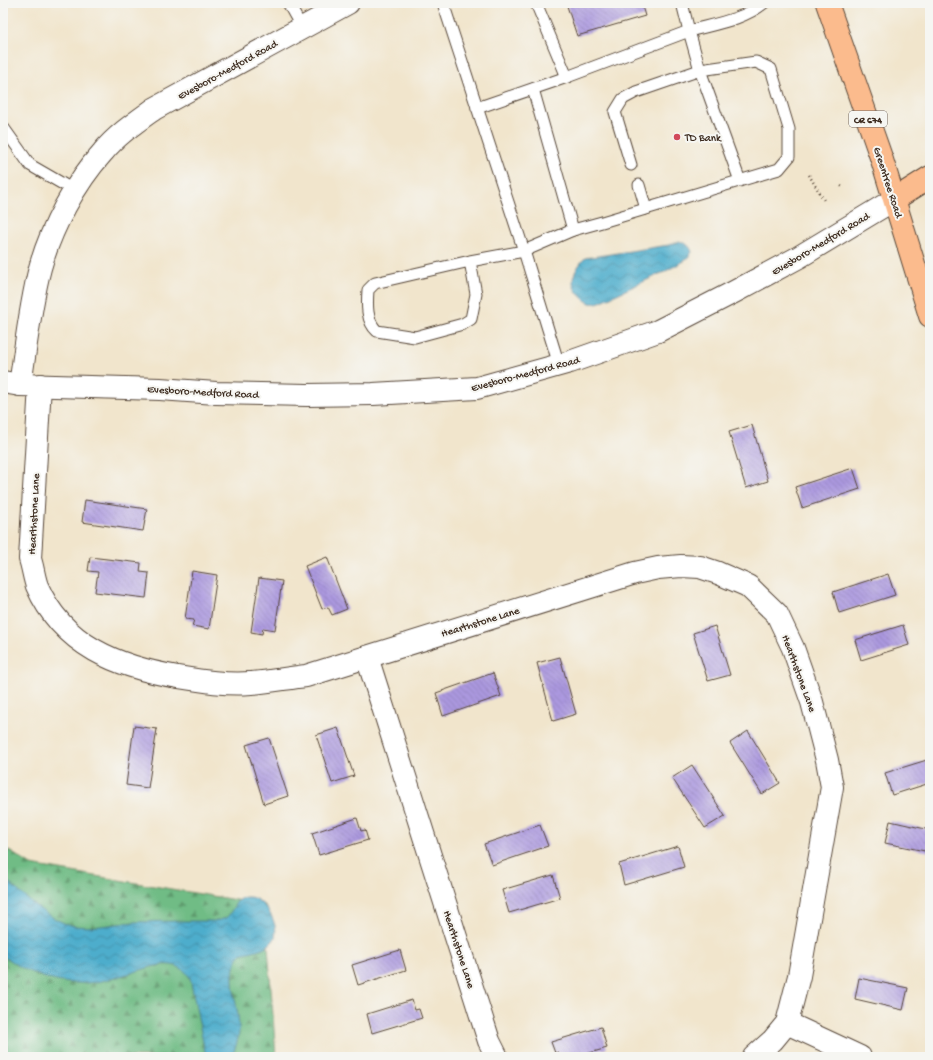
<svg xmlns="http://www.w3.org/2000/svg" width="933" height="1060" font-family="'Gochi Hand',sans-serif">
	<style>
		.forest { fill: url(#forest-firs); stroke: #567352 }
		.water { fill: url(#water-waves); stroke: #446c75 }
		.building { fill: url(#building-back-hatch) }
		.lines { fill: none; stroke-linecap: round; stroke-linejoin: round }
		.service-casing { stroke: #564638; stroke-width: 13 }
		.minor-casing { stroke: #564638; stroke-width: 24 }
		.tertiary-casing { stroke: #564638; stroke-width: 24 }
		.primary-casing { stroke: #564638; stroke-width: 24 }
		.path { stroke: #564638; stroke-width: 2.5; stroke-dasharray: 1 3; stroke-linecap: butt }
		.service { stroke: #fff; stroke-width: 11 }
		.minor { stroke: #fff; stroke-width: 22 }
		.tertiary { stroke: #fff; stroke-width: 22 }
		.primary { stroke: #fbbb8d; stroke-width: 22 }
		.poi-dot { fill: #d1495b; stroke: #f6f6f2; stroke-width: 1.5 }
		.labels { text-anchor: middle; stroke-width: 4; stroke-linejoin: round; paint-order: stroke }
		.shield { fill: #f6f6f2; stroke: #73675e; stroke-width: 1 }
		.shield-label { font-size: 10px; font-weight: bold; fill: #3b2a1e }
		.street-label { font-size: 11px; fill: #3b2a1e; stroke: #f6f6f2 }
		.poi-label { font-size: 11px; fill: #3b2a1e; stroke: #f6f6f2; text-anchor: start }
	</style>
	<defs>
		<pattern id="forest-firs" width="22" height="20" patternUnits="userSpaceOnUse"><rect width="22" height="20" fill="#70bc85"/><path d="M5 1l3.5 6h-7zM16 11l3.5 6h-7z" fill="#5d996c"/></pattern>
		<pattern id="water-waves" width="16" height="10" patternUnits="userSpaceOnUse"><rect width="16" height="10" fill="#4eadcc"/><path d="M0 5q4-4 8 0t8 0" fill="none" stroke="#428da5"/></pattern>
		<pattern id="building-back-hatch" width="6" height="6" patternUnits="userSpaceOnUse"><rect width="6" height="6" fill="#ab98df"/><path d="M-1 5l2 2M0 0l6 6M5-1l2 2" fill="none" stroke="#8c7cb4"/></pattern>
	</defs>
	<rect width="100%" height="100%" fill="#f6f6f2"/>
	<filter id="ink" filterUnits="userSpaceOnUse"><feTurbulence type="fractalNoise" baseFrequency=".025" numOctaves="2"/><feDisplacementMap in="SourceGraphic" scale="8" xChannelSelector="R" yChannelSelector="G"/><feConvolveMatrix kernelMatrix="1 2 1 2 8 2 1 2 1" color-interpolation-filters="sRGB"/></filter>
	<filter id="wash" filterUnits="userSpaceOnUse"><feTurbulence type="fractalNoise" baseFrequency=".012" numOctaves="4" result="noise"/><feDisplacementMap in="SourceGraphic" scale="16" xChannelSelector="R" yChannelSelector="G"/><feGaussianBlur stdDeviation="0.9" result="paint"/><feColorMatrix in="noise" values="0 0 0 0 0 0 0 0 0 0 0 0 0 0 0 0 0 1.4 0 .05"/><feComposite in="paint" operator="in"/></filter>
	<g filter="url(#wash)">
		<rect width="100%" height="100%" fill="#f1e5cc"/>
		<path class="forest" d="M3,847L31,865L265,905L276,1057H3Z"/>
		<g class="water">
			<path d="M679,241C685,243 690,245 692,252L686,260L666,271L600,302C596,303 593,304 590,303C583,300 572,289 573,281C573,273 580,263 585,258L669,245Z"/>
			<path d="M3,877C22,894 40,913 64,923C86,931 111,924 134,922C160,921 187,921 214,921C218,920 224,920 228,916C235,908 235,896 249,897C265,898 284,930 272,942C265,950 251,951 241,954C223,975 241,1008 239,1033C238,1041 235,1050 231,1057H206L190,978C176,953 145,970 124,975C109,980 92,984 76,983C49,983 25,971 3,956Z"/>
		</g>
		<g id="blocks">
			<g class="building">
				<path d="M566,3H641L645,16L577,36Z"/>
				<path d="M752,425L768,481L746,488L729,432Z"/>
				<path d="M853,468L860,489L802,508L795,487Z"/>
				<path d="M85,500L147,509L143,531L82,522Z"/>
				<path d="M90,557L141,563L140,572L149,573L146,598L95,592L98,572L88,571Z"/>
				<path d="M327,557L347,609L332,615L328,607L322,609L305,566Z"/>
				<path d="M192,571L217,575L209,629L192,626L194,620L185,619Z"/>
				<path d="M888,574L895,595L839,613L833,592Z"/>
				<path d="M259,578L282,581L275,630L263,628L262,634L251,632Z"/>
				<path d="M903,625L909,645L861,660L855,640Z"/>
				<path d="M715,626L730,675L708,681L693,633Z"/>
				<path d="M560,657L576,714L553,721L537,663Z"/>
				<path d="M493,673L501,696L443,716L436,693Z"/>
				<path d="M134,726L157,729L148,788L126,785Z"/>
				<path d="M338,728L354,776L332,783L316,735Z"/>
				<path d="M748,731L780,783L762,794L730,743Z"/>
				<path d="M269,738L288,796L264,804L246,745Z"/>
				<path d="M930,759V783L892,795L885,773Z"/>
				<path d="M692,765L725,816L705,828L672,778Z"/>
				<path d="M357,818L361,831L365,830L368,840L319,855L312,833Z"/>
				<path d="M890,821L930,830V852L885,843Z"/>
				<path d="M540,825L548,846L492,865L484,844Z"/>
				<path d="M678,846L684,867L624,885L619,864Z"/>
				<path d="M553,875L560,898L509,913L502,890Z"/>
				<path d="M400,950L406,970L358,985L352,965Z"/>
				<path d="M859,978L908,988L903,1010L855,999Z"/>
				<path d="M412,1000L415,1010L419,1009L422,1018L372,1033L367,1014Z"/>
				<path d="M601,1027L607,1048L576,1057H560L558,1052L555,1053L551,1042Z"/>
			</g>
		</g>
	</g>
	<g filter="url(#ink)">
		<use href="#blocks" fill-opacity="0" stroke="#564638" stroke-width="1"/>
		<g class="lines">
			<g class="service-casing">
				<g id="service">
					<path d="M288,3L302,28"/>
					<path d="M443,3L524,251L559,365"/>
					<path d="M536,3L567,77"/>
					<path d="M533,89L573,230"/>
					<path d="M477,108L567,77L689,31L682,3"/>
					<path d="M3,127L30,165L75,191"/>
					<path d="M631,165L615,112L623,99L636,92L700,70L689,31C714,24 743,20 764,3"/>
					<path d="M639,185L646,209"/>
					<path d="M470,261L476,294L471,319L463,324L415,337L377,331C366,321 367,304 368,290L375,283L470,261L524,251L573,230L602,222L779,169L789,157V129L771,69L756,62L700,70L740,181"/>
				</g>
			</g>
			<g class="minor-casing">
				<g id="minor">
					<path d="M20,385C26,346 30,306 40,268C51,228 75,183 103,152C117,135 136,122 154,109L348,3"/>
					<path d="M40,385L30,559C33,568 34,578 37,586C63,646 118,667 178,677C202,681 227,685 251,683C269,682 288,678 306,676L635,573L658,568L681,566L700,567L718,573L748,586L777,614L793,648L812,702L827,760L832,787L799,976L787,1023L773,1040L754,1057"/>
					<path d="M367,657L489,1041L497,1057"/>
					<path d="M787,1023L860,1057"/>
				</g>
			</g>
			<g class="tertiary-casing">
				<path id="tertiary" d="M3,382L20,385L160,389L216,393L307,395L373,394L477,388L570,362L658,331L734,292L799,257L895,199"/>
			</g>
			<g class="primary-casing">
				<g id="primary">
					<path d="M827,3L882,160L930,316"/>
					<path d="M895,199L930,177"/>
				</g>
			</g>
			<g class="path">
				<path d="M809,175L825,202"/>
				<path d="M841,186L844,188"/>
			</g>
			<use href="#service" class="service"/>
			<use href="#minor" class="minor"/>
			<use href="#tertiary" class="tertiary"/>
			<use href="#primary" class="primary"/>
		</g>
	</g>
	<circle class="poi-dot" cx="677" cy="137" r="4"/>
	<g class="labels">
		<rect class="shield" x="849" y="111" width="38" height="16" rx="3"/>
		<g class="shield-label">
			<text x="868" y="123">CR 674</text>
		</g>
		<g class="street-label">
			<text transform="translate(227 69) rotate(-29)" y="4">Evesboro-Medford Road</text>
			<text transform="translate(889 182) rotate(72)" y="4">Greentree Road</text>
			<text transform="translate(820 243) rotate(-31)" y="4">Evesboro-Medford Road</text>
			<text transform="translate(525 373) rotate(-15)" y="4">Evesboro-Medford Road</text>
			<text transform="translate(203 391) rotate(3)" y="4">Evesboro-Medford Road</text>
			<text transform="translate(33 514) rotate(-87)" y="4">Hearthstone Lane</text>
			<text transform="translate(480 621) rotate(-17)" y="4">Hearthstone Lane</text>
			<text transform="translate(800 673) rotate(70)" y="4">Hearthstone Lane</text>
			<text transform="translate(460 949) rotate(72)" y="4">Hearthstone Lane</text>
		</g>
		<g class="poi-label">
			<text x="685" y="141">TD Bank</text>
		</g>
	</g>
	<rect width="933" height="1060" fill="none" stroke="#f6f6f2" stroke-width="16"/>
</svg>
